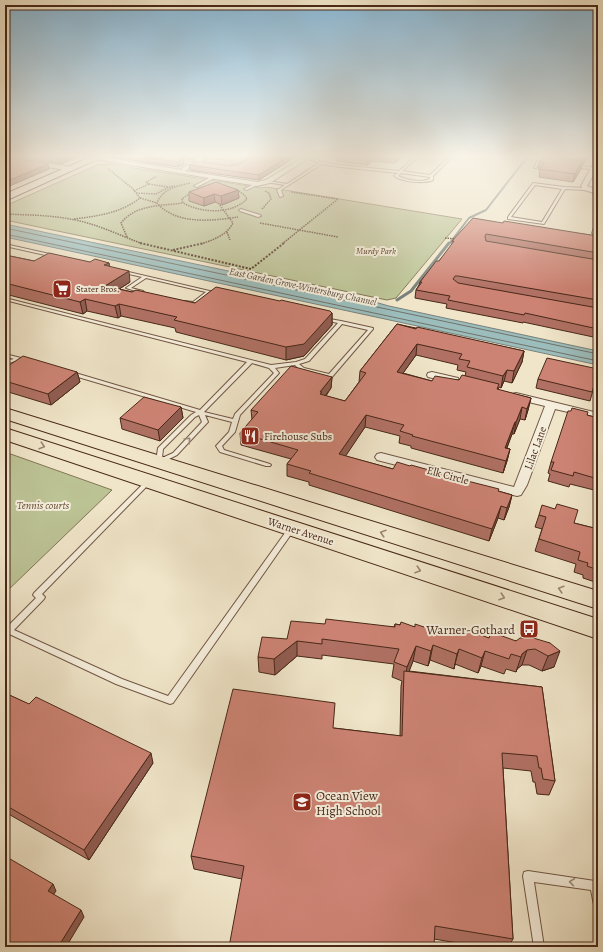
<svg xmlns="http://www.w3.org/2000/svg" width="603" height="952" font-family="Alegreya,serif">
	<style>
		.green { fill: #bcc395; stroke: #827656 }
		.water { fill: #9bbdbc; stroke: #7a817a }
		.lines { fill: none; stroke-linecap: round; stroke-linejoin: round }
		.shore { stroke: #72726a; stroke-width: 1 }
		.stream-far1 { stroke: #7a817a; stroke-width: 2 }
		.stream { stroke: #7a817a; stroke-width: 3 }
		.service-casing { stroke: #725744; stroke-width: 2 }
		.minor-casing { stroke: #725744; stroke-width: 2 }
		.secondary-casing { stroke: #482818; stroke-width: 2 }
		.primary-casing { stroke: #482818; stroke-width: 2 }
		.path-far1 { stroke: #482818; stroke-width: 1.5; stroke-dasharray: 1.5 1; stroke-linecap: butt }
		.path { stroke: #482818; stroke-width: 2; stroke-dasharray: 2 1.5; stroke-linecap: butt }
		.service { fill: #f5eedc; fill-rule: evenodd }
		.minor { fill: #f5eedc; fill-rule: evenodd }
		.secondary { fill: #f5eedc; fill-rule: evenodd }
		.primary { fill: #f0e5c9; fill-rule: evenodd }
		.wall { fill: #b07164; stroke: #482818; fill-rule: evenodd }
		.shaded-wall { fill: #905c51; stroke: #482818 }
		.building { fill: #cd8374; stroke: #482818 }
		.oneway { stroke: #9e8b7a }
		.oneway2 { stroke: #9c8670 }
		.labels { text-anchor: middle; stroke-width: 4; stroke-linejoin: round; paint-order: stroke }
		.far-park-label { font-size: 9px; font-style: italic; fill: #654f37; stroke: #f5eedc }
		.far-poi-label { font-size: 9px; fill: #482818; stroke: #f5eedc; text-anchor: start }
		.far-water-label { font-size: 10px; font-style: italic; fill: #5d4d41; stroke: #f5eedc }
		.poi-label { font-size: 11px; fill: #482818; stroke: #f5eedc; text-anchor: start }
		.street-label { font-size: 11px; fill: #482818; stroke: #f5eedc }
		.park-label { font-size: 11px; font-style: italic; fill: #654f37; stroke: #f5eedc }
		.near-poi-label { font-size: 13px; fill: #482818; stroke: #f5eedc; text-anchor: end }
	</style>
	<rect width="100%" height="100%" fill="#f0e5c9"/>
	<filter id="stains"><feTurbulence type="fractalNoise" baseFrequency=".005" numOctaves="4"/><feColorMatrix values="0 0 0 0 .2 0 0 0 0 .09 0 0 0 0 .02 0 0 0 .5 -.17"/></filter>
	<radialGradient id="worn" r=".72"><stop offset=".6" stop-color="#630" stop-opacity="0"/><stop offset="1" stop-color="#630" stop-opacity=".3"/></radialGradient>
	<g class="green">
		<path d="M109,164L261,188L266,187L462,219L396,298L387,300L5,220V206L97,165Z"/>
		<path d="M5,452L112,490L5,593Z"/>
	</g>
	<path class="water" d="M5,224L371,301L389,306L598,351V365L5,237Z"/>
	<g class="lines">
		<g class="shore">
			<path d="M5,228L598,354"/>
			<path d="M5,234L598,361"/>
		</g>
		<path class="stream-far1" d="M449,244L469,218L486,210L528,156"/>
		<path class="stream" d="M397,300L411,291L449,243"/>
		<g class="service-casing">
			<g id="service">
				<path d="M307,156L322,162L340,165L399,171L416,156H419L402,171L430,175L450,156H453L433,176V180C424,184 402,182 394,176L398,173L340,167L322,164L281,190L283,196L280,197L277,190L285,185L266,182L268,181L287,184L319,163L307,158ZM401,173L430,177V179C422,183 406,180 398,176Z"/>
				<path d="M177,160L197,163L198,164L197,165L176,162Z"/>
				<path d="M537,161H548L549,162L539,163L536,168H534Z"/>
				<path d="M572,165L598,168V170L573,167Z"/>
				<path d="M213,176L216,177L197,187L194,186Z"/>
				<path d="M256,183L259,184L247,190L244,189Z"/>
				<path d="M533,183L564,187L586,188L588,189L586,190L565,189L544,224L508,219V217ZM535,185L562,189L542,222L511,217Z"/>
				<path d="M241,209L260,215L261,216L258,217L240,211L239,210Z"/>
				<path d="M598,221V227L596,233L598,234V237L592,233L596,222Z"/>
				<path d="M5,244L54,255L56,256L54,257L5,246Z"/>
				<path d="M120,270L218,293L220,294L218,295L210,293L196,304L186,303H184V301L193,302L206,292L146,278L131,288L143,291L144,292L142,293L126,288L142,277L120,272Z"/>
				<path d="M5,298L271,365L296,362L305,359L338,323L324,320V318L341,321L373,328V329L332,377L330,378L300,370L295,365L275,368L279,373L240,415L235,432L222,446L224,450L270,464L271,465L270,466H266L220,452L216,446L229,432L232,422L205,415L208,422L207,423L177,455L159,464L156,462L158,448L191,415L196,412L68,374V372H72L200,410L247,362L5,300ZM342,324L368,330L329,374L304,368L299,364L309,361ZM252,363L269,368L274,373L235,414L233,419L204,412ZM199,415L202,422L173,453L162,458L163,449L195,417Z"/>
				<path d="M5,354L29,360V361L27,362L19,360L5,364V361L14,359L5,356Z"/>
				<path d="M148,480L151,482L150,483L42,594L45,597L44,599L14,630L122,679L168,696L290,526H294L295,528L294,530L173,703L170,704L116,684L5,632V629L36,598L33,595L34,593L146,481Z"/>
				<path d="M528,871L595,881L598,882V906L594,905L591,890L534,882L544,947H534L523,876L524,872Z"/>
			</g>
		</g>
		<g class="minor-casing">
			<g id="minor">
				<path d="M5,156L71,167L74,169L71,171L5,160Z"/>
				<path d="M96,156L182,170V168L204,156H211L185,171L257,182L266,180L305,156H312L270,183L257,186L94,159V157Z"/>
				<path d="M598,159V166L587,186L598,190V194L584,190L581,186L595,161Z"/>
				<path d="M432,372L458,378L459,380L454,383L428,377L427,375L428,373Z"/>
				<path d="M516,393L598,413V419L555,409L527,485L521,495L517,496L377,460L375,457L377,454L381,453L514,487L545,406L512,398L511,396L512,394Z"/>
			</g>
		</g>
		<g class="secondary-casing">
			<path id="secondary" d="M93,156H104L5,201V194Z"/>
		</g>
		<g class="primary-casing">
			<g id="primary">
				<path d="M5,408L598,591V609L5,419Z"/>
				<path d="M5,428L598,619V639L5,440Z"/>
			</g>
		</g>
		<g class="path-far1">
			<path d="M190,183C177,186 162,189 157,203C176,225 212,221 238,217"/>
			<path d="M149,184L168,187"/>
			<path d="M209,188C222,188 240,186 247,199C231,215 201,213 183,203L182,199L190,193Z"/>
			<path d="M134,191L149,184L146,182L157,176"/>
			<path d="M136,193L156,194L169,187L175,186"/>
			<path d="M140,198L157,203"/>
			<path d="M262,209L271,199L269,193L265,191"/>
			<path d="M5,214C27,215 48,215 70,219C95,223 119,235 143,244"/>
			<path d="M74,219C98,216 121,213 140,198L132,188L107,168"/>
			<path d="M260,223L338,237"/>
			<path d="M227,232L230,240"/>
			<path d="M127,237L121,223C136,204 161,206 183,203"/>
			<path d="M445,238L456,239"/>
			<path d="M201,244C213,240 227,235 233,223L219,204"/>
			<path d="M282,244L338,199L291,192"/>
		</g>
		<g class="path">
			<path d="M140,243L251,269L284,243"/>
			<path d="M173,250L204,243"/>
		</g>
		<use href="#service" class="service"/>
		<use href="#minor" class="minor"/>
		<use href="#secondary" class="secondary"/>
		<use href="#primary" class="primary"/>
	</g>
	<g class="wall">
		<path d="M15,156H80L61,164Z"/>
		<path d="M106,156H163L183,159L184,164L178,167Z"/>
		<path d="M164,156H200L192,160Z"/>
		<path d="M205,156H253L233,166L239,165L254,156H297L259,180L190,170L189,165L204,162L203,157Z"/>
		<path d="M337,156H403L395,163L373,161L367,165L337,161Z"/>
		<path d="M546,156H588L583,164H582L581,169L573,182L539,177L540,170H538L539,162Z"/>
		<path d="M238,190L239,198L222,205L215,202L204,206L189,201V192Z"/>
		<path d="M503,223L597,236L598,234V338L523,322V323L446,308L447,304L415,298L416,290L419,285L420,282L439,261L452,245V241Z"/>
		<path d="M5,255L34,261L109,263V266L130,282L119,289L132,292L195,303L332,313V325L304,356L286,360L176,332L175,328L121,316L118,318L87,311L83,314L5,294Z"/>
		<path d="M397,324L524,351L522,362L512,383L504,381L501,388L499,387L498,390L531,398L528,410L525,420L520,419L514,434H512L507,448L510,449L507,461L503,473L411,448V446L399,443L400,436L365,427L345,456L393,469L429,471L512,495L509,507L504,520L498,518L489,541L309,485V482L287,476V464L291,459L241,445L240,433L252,420L251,410L332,377L331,388L326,396L345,401L359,382L360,371ZM416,355L458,365L457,370L466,372L465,376L459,380L432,381L403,373Z"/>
		<path d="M5,368L77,372L80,382L51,405L5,391Z"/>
		<path d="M598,373L590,401L536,388L538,379Z"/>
		<path d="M181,407L183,418L160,441L122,429L120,418Z"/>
		<path d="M587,415L598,418V491L570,484L569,487L548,481L550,474L548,473L551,462Z"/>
		<path d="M539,515L574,523L598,529V583L583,578V575L574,572L576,564L535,551L542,529L535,527Z"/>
		<path d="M325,624L394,627L395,624L415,627L439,632L516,641L550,643L554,667L542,671L529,665H522L517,669L516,672L506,669L504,674L481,666L478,673L455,664L454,669L430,660L428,666L413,661L409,671L542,687L555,781L549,795L537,794L535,782H533L531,771L503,768L513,939L508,947H482L434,939L242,879L194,869L191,856L334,728L400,736L401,686L402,681L392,677L394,664L322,655V659L297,656L275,675L259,672L258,657L287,639Z"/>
		<path d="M5,693L153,763L89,860L5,812Z"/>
	</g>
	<g class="shaded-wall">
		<path d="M67,156H80L61,164L60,159Z"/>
		<path d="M191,156H200L192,160Z"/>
		<path d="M243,156H253L232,166V161Z"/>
		<path d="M289,156H297L259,180V175Z"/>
		<path d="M367,156H373V161L367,165Z"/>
		<path d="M395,156H403L395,163Z"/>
		<path d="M585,156H588L583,164Z"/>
		<path d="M183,159L184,164L178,167L177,162Z"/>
		<path d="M582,161L581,169L573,182L575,174Z"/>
		<path d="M48,164L49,169L5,188V182Z"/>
		<path d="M238,190L239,198L222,205L221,196Z"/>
		<path d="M214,194L215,202L204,206V198Z"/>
		<path d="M109,263L111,274L104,265Z"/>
		<path d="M129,271L130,282L107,297L105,286Z"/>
		<path d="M85,299L87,311L83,314L80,302Z"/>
		<path d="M119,304L121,316L118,318L115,306Z"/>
		<path d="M332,313V325L304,356L286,360V347Z"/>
		<path d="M417,344L416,355L396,383L397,372Z"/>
		<path d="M524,351L522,362L512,383L514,371Z"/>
		<path d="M507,370L504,381L501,388L503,376Z"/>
		<path d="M77,372L80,382L51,405L48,394Z"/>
		<path d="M332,377L331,388L321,401L320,392Z"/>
		<path d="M531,398L528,410L525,420L527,409Z"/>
		<path d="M181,407L183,418L160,441L158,430Z"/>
		<path d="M522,407L520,419L514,434L516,422Z"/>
		<path d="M366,415L365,427L339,466V454Z"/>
		<path d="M515,422L512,434L502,460L505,448Z"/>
		<path d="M510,449L507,461L503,473L506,461Z"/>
		<path d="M512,495L509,507L504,520L507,508Z"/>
		<path d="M501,506L498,518L489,541L492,529Z"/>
		<path d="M297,641V656L275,675L274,659Z"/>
		<path d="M433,645L430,660L428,666L431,651Z"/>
		<path d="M416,646L413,661L405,682L407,667Z"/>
		<path d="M459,649L455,664L454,669L457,654Z"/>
		<path d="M527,650L522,665L517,669L516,672L522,654Z"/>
		<path d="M485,651L481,666L478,673L482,658Z"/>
		<path d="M560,651L554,667L542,671L548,656Z"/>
		<path d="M151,753L153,763L89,860L84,850Z"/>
		<path d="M53,884L56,891L51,898L48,891Z"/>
		<path d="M81,910L84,917L66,947H58Z"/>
		<path d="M12,943L14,947H9Z"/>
	</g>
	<g class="building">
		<path d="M44,156H67L60,159Z"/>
		<path d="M137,156H163L183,159L177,162Z"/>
		<path d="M205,156H243L232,161L203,157Z"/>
		<path d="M254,156H289L259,175L189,165L196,161L231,166L239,165Z"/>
		<path d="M544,156L582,161L575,174L540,169L545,163L539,162Z"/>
		<path d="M5,157L48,164L5,182Z"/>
		<path d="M216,182L238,190L221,196L214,194L204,198L189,192Z"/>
		<path d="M473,218L503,223L504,221L597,236L598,234V253L486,234L485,236L486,241L598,260V300L458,276H455L453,279L458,283L598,308V329L525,313L524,315L448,300L450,296L416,290L422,282H420L434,264L436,261H439L454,241H452Z"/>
		<path d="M49,253L90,262L95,259L109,263L104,265L129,271L105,286L132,292L136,290L195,303L216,287L280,301L281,300L330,311L332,313L304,344L286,347L174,320L177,317L119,304L115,306L85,299L80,302L5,283V255L34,261Z"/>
		<path d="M397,324L416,329L417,327L524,351L514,371L507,370L503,376L467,367L470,361L459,359L462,354L417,344L397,372L432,381L435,376L459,380L462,375L499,384L497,389L531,398L527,409L522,407L516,422H515L505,448L510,449L506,461L412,436L413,435L400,431L404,425L366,415L339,454L393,469L397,462L410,466L411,465L429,470L428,471L499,489L498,491L512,495L507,508L501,506L492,529L309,473L311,471L287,464L298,450L240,433L258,412L251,410L291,366L332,377L320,392H322L320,394L345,401L366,373L360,371Z"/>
		<path d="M23,356L77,372L48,394L5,381V368Z"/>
		<path d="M547,358L598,369V373L592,392L538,379Z"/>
		<path d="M144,397L181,407L158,430L120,418Z"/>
		<path d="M572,408L588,412L587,415L598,418V479L574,472L573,476L551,470L554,462H551L568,411H571Z"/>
		<path d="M557,504L578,510L574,523L598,529V570L587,566L588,563L578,560L580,552L539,539L546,517L539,515L542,505L555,509Z"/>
		<path d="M326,619L395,627V624L400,625L401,622L415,627V624L439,632L440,627L463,635L465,629L489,638L491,632L516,641L520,638L530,637L550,643L560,651L548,656L535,649L527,650L522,654L521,657L511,654L509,659L485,651L482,658L459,649L457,654L433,645L431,651L416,646L407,667L394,662L399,649L322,639V644L297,641L274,659L258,657L262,637L287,639L291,621L325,624Z"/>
		<path d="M404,671L542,687L555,781L543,779L541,768H539L537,756L502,753L513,939L435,926L434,947H229L244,866L191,856L233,689L335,703L333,728L402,736Z"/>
		<path d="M5,693L29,704L36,697L151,753L84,850L5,805Z"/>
		<path d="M5,856L53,884L48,891L81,910L58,947H18L12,943L9,947H5Z"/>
	</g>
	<defs><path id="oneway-chevron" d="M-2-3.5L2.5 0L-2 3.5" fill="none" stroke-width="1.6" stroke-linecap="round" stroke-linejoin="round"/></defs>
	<g class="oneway">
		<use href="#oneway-chevron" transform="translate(188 440) rotate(-46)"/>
		<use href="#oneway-chevron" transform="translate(572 882) rotate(-172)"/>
	</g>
	<g class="oneway2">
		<use href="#oneway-chevron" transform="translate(42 446) rotate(18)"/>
		<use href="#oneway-chevron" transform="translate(383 533) rotate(-162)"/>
		<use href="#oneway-chevron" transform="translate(418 570) rotate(18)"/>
		<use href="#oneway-chevron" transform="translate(561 589) rotate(-163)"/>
		<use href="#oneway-chevron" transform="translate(502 597) rotate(18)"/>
	</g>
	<linearGradient id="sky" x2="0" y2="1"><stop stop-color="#89b8d6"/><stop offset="0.54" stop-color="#f8f3e7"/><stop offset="1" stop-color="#f8f3e7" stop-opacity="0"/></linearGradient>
	<rect width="603" height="289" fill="url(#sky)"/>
	<defs>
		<g id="supermarket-square" transform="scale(1)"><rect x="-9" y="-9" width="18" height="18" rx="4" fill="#8f2418" stroke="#f5eedc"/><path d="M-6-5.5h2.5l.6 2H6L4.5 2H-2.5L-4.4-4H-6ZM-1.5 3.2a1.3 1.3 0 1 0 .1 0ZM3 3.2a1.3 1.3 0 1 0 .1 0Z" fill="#fff"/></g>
		<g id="restaurant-square" transform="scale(1)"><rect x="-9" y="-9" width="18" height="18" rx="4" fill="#8f2418" stroke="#f5eedc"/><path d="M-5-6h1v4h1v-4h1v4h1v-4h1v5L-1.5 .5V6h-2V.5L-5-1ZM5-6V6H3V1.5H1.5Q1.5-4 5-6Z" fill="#fff"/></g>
		<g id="bus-square" transform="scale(1)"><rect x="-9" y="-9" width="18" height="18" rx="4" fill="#8f2418" stroke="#f5eedc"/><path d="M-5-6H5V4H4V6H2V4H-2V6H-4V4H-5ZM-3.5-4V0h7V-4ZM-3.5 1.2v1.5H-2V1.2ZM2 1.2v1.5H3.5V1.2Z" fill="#fff"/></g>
		<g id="school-square" transform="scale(1)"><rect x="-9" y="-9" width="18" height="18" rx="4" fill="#8f2418" stroke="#f5eedc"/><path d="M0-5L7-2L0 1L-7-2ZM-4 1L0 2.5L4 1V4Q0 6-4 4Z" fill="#fff"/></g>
	</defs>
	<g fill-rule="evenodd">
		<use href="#supermarket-square" x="62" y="289"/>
		<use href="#restaurant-square" x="250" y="436"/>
		<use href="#bus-square" x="529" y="629"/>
		<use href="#school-square" x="302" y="802"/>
	</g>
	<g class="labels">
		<g class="far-park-label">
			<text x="376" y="254">Murdy Park</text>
		</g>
		<g class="far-poi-label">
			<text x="76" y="292">Stater Bros.</text>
		</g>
		<g class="far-water-label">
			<text transform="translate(303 286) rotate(12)" y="4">East Garden Grove-Wintersburg Channel</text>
		</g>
		<g class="poi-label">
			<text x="264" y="440">Firehouse Subs</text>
		</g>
		<g class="street-label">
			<text transform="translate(535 448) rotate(-70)" y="4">Lilac Lane</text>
			<text transform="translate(448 475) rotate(15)" y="4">Elk Circle</text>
			<text transform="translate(301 531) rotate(18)" y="4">Warner Avenue</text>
		</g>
		<g class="park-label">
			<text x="43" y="509">Tennis courts</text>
		</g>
		<g class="near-poi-label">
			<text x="515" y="634">Warner-Gothard</text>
			<text x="316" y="800" text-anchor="start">Ocean View<tspan x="316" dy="15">High School</tspan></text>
		</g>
	</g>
	<rect width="603" height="952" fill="none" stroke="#f0e5c9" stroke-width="20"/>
	<rect x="6" y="6" width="591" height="940" fill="none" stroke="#482818" stroke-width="2"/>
	<rect x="10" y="10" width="583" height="932" fill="none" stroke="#482818"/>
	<rect width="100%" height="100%" filter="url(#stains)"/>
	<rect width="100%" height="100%" fill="url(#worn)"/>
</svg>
